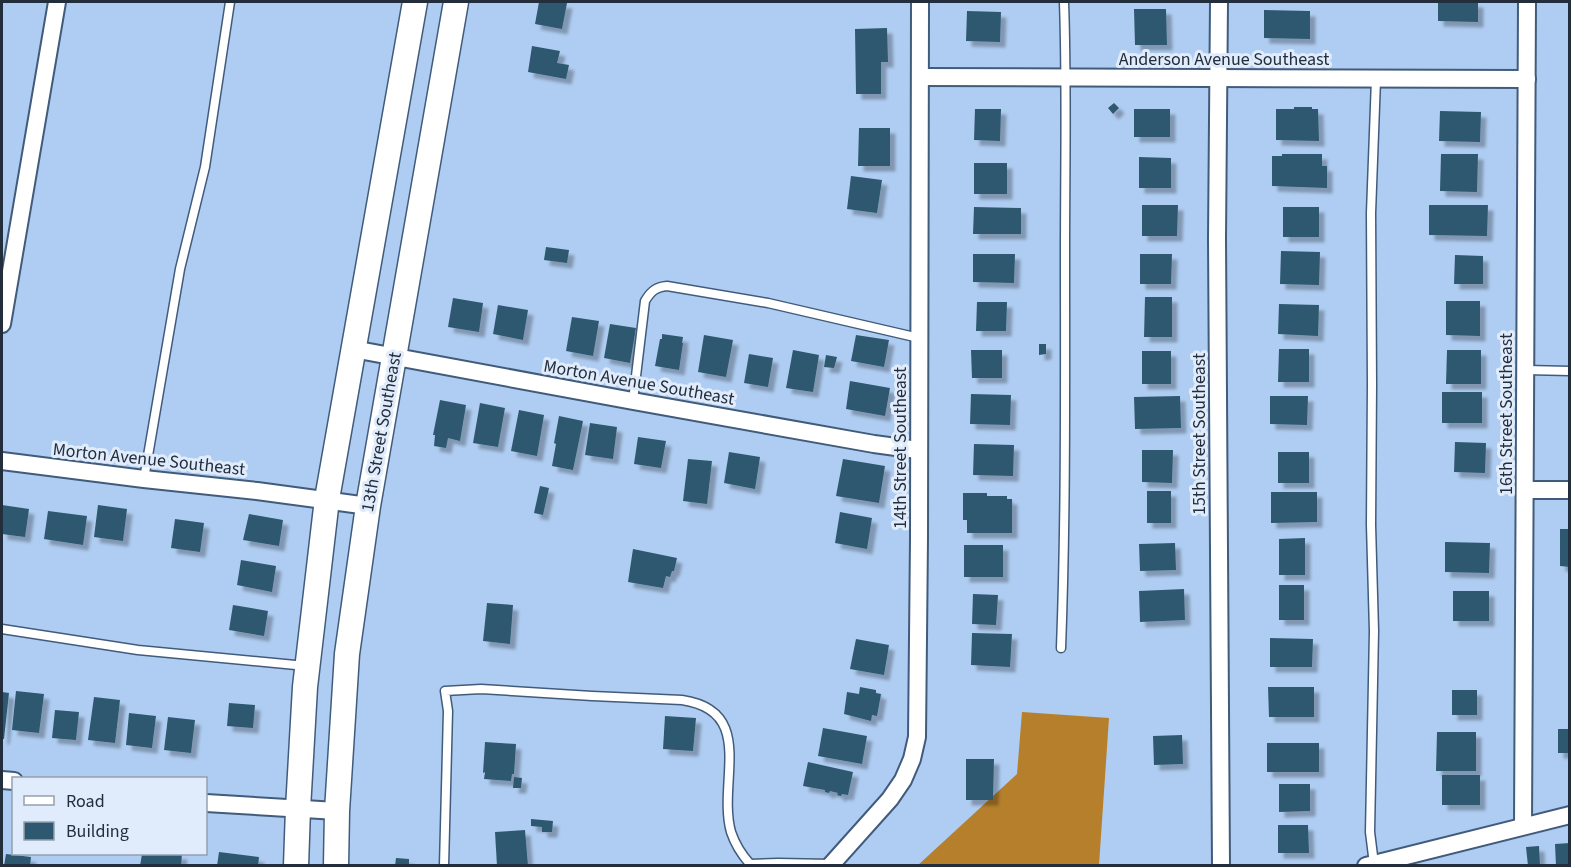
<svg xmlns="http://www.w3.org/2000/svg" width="1571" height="867" font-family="'Source Sans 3',sans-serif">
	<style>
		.forest { fill: #b57f2b }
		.building { fill: #2d586f; filter: url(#shadow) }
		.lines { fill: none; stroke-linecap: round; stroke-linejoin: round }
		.service-casing { stroke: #415b7b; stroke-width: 11 }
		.minor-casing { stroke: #415b7b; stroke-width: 20 }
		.secondary-casing { stroke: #415b7b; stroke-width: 27 }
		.service { stroke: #fff; stroke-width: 8 }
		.minor { stroke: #fff; stroke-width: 16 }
		.secondary { stroke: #fff; stroke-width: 24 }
		.labels { text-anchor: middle; stroke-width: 6; stroke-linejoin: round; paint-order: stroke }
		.street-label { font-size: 18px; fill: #232e3d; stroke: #e0ecfb }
	</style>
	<defs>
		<filter id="shadow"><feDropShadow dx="5.5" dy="5.5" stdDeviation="1.5" flood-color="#0004"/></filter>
	</defs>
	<rect width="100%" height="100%" fill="#afcdf2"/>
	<path class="forest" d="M1022,712L1109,718L1099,865L917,866L1017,774Z"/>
	<g class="building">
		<path d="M539,2L567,3L562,29L535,24Z"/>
		<path d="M1438,2H1478V22L1438,21Z"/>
		<path d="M1134,9H1166L1167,45H1135Z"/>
		<path d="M1264,10L1310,11V39L1264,38Z"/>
		<path d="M967,11L1001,12L1000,42L966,41Z"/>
		<path d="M887,28L888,62H881V94H856L855,29Z"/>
		<path d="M532,46L560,51L557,63L569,65L566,79L528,72Z"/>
		<path d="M1114,103L1119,108L1113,114L1108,108Z"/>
		<path d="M1294,107H1312V109H1318L1319,141L1276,140V109H1294Z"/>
		<path d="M975,109H1001L1000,141L974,140Z"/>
		<rect x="1134" y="109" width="36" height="28"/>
		<path d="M1440,111L1481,112L1480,142L1439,141Z"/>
		<path d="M859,128H890V166H858Z"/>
		<path d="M1282,154H1322V166H1327V188L1272,186V156H1282Z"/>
		<path d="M1441,154H1478L1477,192L1440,191Z"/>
		<path d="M1139,157L1171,158V188H1139Z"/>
		<rect x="974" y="163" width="33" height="31"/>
		<path d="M851,176L882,180L877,213L847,209Z"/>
		<path d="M1142,205H1178L1177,236H1142Z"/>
		<path d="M1429,205H1488L1487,236L1429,235Z"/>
		<path d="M974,207L1021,208V234H973Z"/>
		<rect x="1283" y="207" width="36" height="30"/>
		<path d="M546,247L569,250L567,263L544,260Z"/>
		<path d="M1281,251L1320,252L1319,285L1280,284Z"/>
		<path d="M973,254H1015L1014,283L973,282Z"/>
		<path d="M1140,254H1172L1171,284H1140Z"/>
		<path d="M1455,255L1483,256V284H1454Z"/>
		<path d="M1145,297H1172V337H1144Z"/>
		<path d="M453,298L483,303L479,332L448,327Z"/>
		<path d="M1446,301H1480V336L1446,335Z"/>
		<path d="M977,302H1007L1006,331H976Z"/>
		<path d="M1279,304L1319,305L1318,336L1278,334Z"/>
		<path d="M498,305L528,310L523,340L493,334Z"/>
		<path d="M572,317L599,321L593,356L566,351Z"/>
		<path d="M610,324L636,328L630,363L604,358Z"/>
		<path d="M662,334L683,337L682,343H683L679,370L655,366L660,339H662Z"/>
		<path d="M704,335L733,340L726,377L698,372Z"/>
		<path d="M856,335L889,340L884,367L851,361Z"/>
		<path d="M1039,344H1046V354L1039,355Z"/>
		<path d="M1279,349H1309V382H1278Z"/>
		<path d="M793,350L819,355L813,392L786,388Z"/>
		<path d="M971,350H1002V378H972Z"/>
		<path d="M1447,350H1481V384H1446Z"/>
		<rect x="1142" y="351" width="29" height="33"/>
		<path d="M749,354L773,358L768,387L744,383Z"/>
		<path d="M826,355L837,357L834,368L824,367Z"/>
		<path d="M850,381L890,388L885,416L846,409Z"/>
		<rect x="1442" y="392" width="40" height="31"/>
		<path d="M971,394L1011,395L1010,425L970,424Z"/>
		<path d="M1180,396L1181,428L1135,429L1134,397Z"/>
		<path d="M1270,396H1308L1307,425L1270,424Z"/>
		<path d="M440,400L466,405L460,441L448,438L446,448L434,446L435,435H433Z"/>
		<path d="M480,403L505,408L498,447L473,443Z"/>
		<path d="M519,410L544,415L537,456L511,451Z"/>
		<path d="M559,416L583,421L573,470L552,466L556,444L554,443Z"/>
		<path d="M590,423L617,427L613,459L585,455Z"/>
		<path d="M638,437L666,441L661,468L634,464Z"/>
		<path d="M1455,442L1486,443L1485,473L1454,472Z"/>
		<path d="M974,444L1014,445L1013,476L973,475Z"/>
		<path d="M1142,450H1173L1172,483L1142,482Z"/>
		<path d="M729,452L760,457L755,489L724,483Z"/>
		<rect x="1278" y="452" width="31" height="31"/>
		<path d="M688,459L712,461L707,504L683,501Z"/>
		<path d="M843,459L885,466L879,503L836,496Z"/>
		<path d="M540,486L549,488L543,515L534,513Z"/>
		<rect x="1147" y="491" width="24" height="32"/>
		<path d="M1271,492H1317V522L1271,523Z"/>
		<path d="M963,493H987V496H1007V499H1012V533H967V520H963Z"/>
		<path d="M2,505L29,509L25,537L2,534Z"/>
		<path d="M98,505L127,509L123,541L94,537Z"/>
		<path d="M48,511L87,516L83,545L44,539Z"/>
		<path d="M840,512L872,518L867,549L835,543Z"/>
		<path d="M249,514L283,520L279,546L243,540Z"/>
		<path d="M175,519L204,523L200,552L171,548Z"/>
		<path d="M1560,529H1570V567L1560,566Z"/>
		<path d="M1305,538V575H1279V539Z"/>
		<path d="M1445,542L1490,543L1489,573L1445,572Z"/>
		<path d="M1175,543L1176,570L1140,571L1139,544Z"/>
		<rect x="964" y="545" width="39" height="32"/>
		<path d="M633,549L677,558L674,571H672L670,577L666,576L663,588L628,582Z"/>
		<path d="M241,560L276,566L272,592L237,585Z"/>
		<rect x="1279" y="585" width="25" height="35"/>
		<path d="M1184,589L1185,620L1140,622L1139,591Z"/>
		<rect x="1453" y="591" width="36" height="30"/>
		<path d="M973,594L998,595L996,625L972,624Z"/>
		<path d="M487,603L513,605L510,644L483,641Z"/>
		<path d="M233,605L268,611L264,636L229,630Z"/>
		<path d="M972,633L1012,634L1010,667L971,665Z"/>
		<path d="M1270,638L1313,639L1312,667H1270Z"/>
		<path d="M856,639L889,645L884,675L850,669Z"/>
		<path d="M860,687L876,690V693L881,694L877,716L872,715L871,721L844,714L847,692L859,694Z"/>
		<path d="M1268,687H1314V717H1269Z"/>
		<rect x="1452" y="690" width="25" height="25"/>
		<path d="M16,691L44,694L39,733L12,730Z"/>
		<path d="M2,692L9,693L4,739H2Z"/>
		<path d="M94,697L120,700L115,743L88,740Z"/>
		<path d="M229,703L255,705L253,728L227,726Z"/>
		<path d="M55,710L79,712L76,740L52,738Z"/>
		<path d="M129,713L156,716L152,748L126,745Z"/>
		<path d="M665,716L696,718L693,751L663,749Z"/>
		<path d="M168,717L195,720L191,753L164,750Z"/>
		<path d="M823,728L867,736L862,764L818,756Z"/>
		<rect x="1558" y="729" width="12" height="24"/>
		<path d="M1437,732H1476V771H1436Z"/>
		<path d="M1182,735L1183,764L1154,765L1153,736Z"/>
		<path d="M485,742L516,744L514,774H512L511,781L484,779L485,772L483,773Z"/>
		<rect x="1267" y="743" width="52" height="29"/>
		<path d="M966,759H994L993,800H966Z"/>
		<path d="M808,762L853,772L848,795L842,794L841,796L837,795L838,793L830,791L829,793L825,792V790L803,786Z"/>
		<rect x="1442" y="775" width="38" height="30"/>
		<path d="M514,777L522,778L521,788H513Z"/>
		<path d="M1279,784H1310V811L1279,812Z"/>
		<path d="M531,819L553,821L552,832H542V827L531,826Z"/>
		<path d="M1278,825H1308L1309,853H1278Z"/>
		<path d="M525,830L528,866H497L495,832Z"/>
		<path d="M1570,843V866H1556L1555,844Z"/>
		<path d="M1539,846L1540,866H1528L1526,847Z"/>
		<path d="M219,852L259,857L258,866H217Z"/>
		<path d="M6,854L31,857L30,866H4Z"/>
		<path d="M142,854H182L181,866H140Z"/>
		<path d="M396,858L409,859V866H395Z"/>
	</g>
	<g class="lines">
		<g class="service-casing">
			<g id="service">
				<path d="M1526,370L1570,371"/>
				<path d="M633,401L645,301C651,291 656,287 667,286L768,303L919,338"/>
				<path d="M144,479L180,269L205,167L230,2"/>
				<path d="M2,629L138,650L306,666"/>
				<path d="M1061,648C1066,516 1065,384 1065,252C1065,168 1067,85 1064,2"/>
				<path d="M1374,864L1370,832L1374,631L1371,525L1372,384L1371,213L1376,79"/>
				<path d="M444,866L448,711L445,691L481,689L592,696L682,700C757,711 717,782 731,832C735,844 742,855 750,864L778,863L831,864"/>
			</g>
		</g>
		<g class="minor-casing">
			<g id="minor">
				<path d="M1219,2L1217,238L1221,866"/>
				<path d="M920,77L1527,79"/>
				<path d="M2,324L57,2"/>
				<path d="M353,349L633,401L874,444L918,450"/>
				<path d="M2,461L144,479L257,491L368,506"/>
				<path d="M1525,490H1570"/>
				<path d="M2,780L14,781"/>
				<path d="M206,803L337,811"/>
				<path d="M1523,826C1523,551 1526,276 1527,2"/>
				<path d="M830,866L890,799L903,780L912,759L917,737L919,538L920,2"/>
				<path d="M1366,866L1570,815"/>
			</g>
		</g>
		<g class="secondary-casing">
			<g id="secondary">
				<path d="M296,866L298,809L305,687L327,499L415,2"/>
				<path d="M336,866L337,811L347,654L368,506L456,2"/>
			</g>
		</g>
		<use href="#service" class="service"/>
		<use href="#minor" class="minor"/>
		<use href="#secondary" class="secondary"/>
	</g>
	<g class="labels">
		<g class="street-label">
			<text x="1224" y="65">Anderson Avenue Southeast</text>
			<text transform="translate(639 382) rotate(10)" y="6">Morton Avenue Southeast</text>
			<text transform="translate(1506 414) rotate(-90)" y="6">16th Street Southeast</text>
			<text transform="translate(381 432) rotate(-80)" y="6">13th Street Southeast</text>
			<text transform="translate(1199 434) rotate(-90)" y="6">15th Street Southeast</text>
			<text transform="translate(900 448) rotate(-90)" y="6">14th Street Southeast</text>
			<text transform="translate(149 459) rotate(6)" y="6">Morton Avenue Southeast</text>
		</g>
	</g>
	<rect width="1571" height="867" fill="none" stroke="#232e3d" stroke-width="6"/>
	<rect x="12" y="777" width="195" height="78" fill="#e0ecfb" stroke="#94a0af" stroke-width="1.5"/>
	<rect x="24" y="796" width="30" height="9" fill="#ffffff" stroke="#94a0af" stroke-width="1.5"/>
	<text x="66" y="807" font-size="18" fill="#232e3d">Road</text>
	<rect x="24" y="822" width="30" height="18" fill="#2d586f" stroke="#94a0af" stroke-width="1.5"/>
	<text x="66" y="837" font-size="18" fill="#232e3d">Building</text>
</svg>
